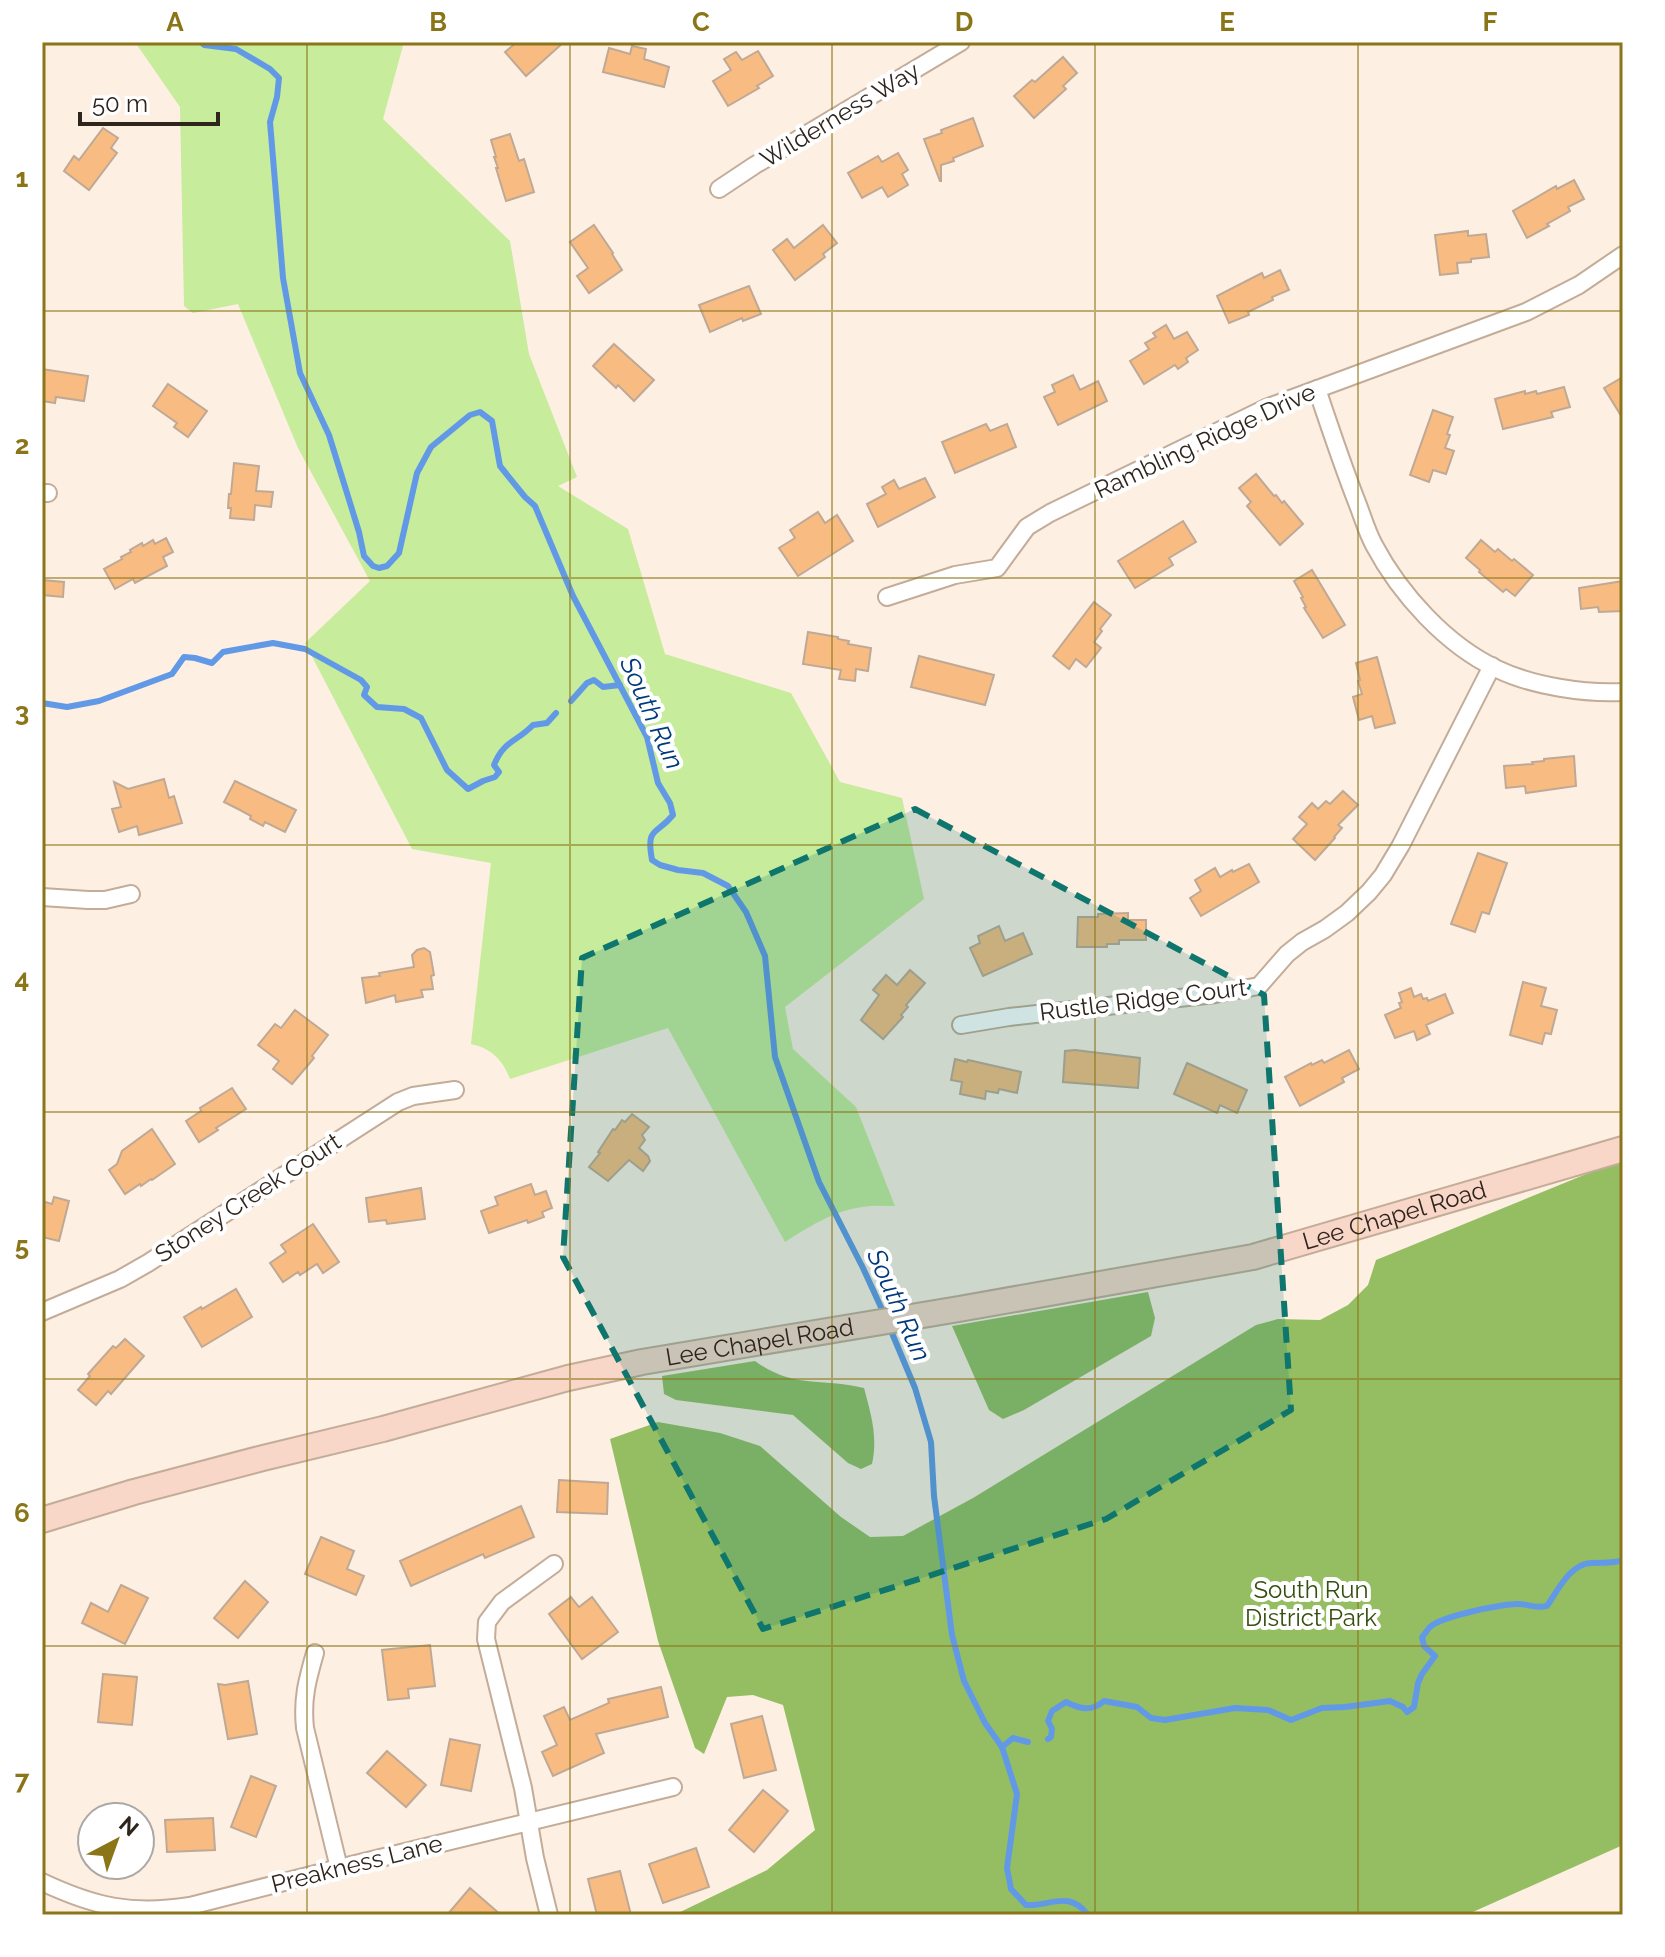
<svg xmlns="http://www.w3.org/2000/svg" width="1665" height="1957" font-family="Raleway,sans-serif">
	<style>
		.green { fill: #c6ec9c }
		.forest { fill: #95be63 }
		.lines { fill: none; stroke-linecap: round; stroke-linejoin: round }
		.stream { stroke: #6299e6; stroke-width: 6 }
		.building { fill: #f8bc82; stroke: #bfa995; stroke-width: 2 }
		.street-casing { stroke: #c3ac98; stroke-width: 20 }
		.secondary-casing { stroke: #c3ac98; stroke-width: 28 }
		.street { stroke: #fff; stroke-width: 16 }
		.secondary { stroke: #f8d6c8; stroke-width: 24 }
		.marked { fill: #0f766e; fill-opacity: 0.2; stroke: #0f766e; stroke-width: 6; stroke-dasharray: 16 10; stroke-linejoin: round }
		.grid { fill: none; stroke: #8a7518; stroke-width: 2; stroke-opacity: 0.55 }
		.labels { text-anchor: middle; stroke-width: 8; stroke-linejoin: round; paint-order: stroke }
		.street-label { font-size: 24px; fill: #2e251d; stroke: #fff }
		.park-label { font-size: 24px; fill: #354f0d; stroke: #fff }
		.water-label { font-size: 26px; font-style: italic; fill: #003a7d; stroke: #fff }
		.neatline { fill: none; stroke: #8a7518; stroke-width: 3 }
		.grid-label { font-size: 26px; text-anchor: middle; font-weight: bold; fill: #8a7518 }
	</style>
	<rect width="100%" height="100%" fill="#feefe3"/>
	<path class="green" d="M135,42H404L383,119L510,241L529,354L577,477L558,486L628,529L665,654L791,693L840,782L902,798L924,899L785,1007L793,1049L856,1107L895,1206C884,1206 873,1205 862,1207C833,1211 809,1227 785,1242L668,1028L510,1079C502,1059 492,1049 471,1044L491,863L412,849L305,643L370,581L298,448L238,304L193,313L184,306L180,107Z"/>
	<g class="forest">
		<path d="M1623,1159V1845L1466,1915H674L767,1870L815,1830L783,1705L753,1695L727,1697L704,1754L695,1748L658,1641L610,1439L658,1422L720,1433L760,1446L841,1517L870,1537L903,1536L973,1498L1256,1325L1278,1319L1320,1320L1348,1305L1368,1285L1376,1260Z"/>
		<path d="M1148,1292L1155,1318L1151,1336L1024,1410L1003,1419L989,1410L952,1326Z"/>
		<path d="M755,1361C793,1389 823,1378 864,1388C871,1414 878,1437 872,1464L861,1469L848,1463L793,1415L676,1400L664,1394L662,1376Z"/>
	</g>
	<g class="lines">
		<g class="stream">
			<path d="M201,42L204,45L236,49L270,69L279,78L277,97L270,122L283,278L300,373L329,435L359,532L364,556L373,566L379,568L387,566L399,553L417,473L431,447L470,415L480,412L492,421L500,466L525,497L535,506L573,596L647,737L658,783L670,803L673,815C656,836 646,826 652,860L660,865L678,870L703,873L728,886L746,912L765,956L775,1057L819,1182L863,1268L885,1316"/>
			<path d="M571,701L587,683L594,680L603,687L620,685"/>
			<path d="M42,703L67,707L99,701L172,674L184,657L195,658L212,663L223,652L273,643L305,649L361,680L367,687L364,695L377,707L404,709L421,718L447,770L468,789L483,781L495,777L499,772L494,765C504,740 517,742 533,725L547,723L556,713"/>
			<path d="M889,1326L915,1388L931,1442L934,1496L952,1635L964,1681L985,1723L1002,1747L1017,1794L1007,1868L1011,1889L1026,1905C1049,1907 1069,1889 1088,1915"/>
			<path d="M1048,1739L1051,1737L1052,1729L1048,1721L1052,1711L1066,1702C1080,1709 1091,1712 1104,1701L1137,1707L1151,1718L1165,1720L1235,1708L1268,1710L1291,1720L1322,1708L1345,1707L1390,1701L1403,1707L1407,1712L1414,1707L1418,1683L1422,1674L1435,1656L1424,1646L1422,1637C1425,1634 1427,1630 1430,1627C1442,1616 1498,1605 1516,1604C1528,1603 1532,1609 1547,1606C1558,1590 1570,1564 1591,1563C1603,1562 1612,1564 1623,1560"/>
			<path d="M1002,1747L1013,1738L1028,1742"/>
		</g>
	</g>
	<g class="building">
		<path d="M517,42H564L526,76L505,52Z"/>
		<path d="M632,46L646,49L644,59L669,67L664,87L603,72L609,48L630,54Z"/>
		<path d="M758,51L773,76L757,86L759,88L728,106L713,81L731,70L724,59L736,52L742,60Z"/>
		<path d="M1063,57L1077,73L1063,86L1066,89L1034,118L1014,96L1032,80L1035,82Z"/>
		<path d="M973,118L983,146L953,158L954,161L941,165V181H940L924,139L942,133L941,130Z"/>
		<path d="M103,128L118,138L111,148L117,153L89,190L64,171L74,156L79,160Z"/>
		<path d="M510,134L519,161L524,159L534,192L506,201L496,168H498L494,157H496L491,140Z"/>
		<path d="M898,153L908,170L902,174L908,185L888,197L882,187L862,198L848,173L878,156L882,162Z"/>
		<path d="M1574,180L1584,199L1568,207L1570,211L1547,224L1549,226L1527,238L1513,211L1556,186L1557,189Z"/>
		<path d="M594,225L613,253L612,254L622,270L589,293L577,276L588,268L570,242Z"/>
		<path d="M823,225L837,243L823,254L825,257L795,280L773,250L787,239L794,248Z"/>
		<path d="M1468,231V236L1486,234L1489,257L1471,259V262L1457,263L1458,273L1440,275L1435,235Z"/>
		<path d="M1280,270L1289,290L1272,297L1273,300L1248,312L1249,315L1229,323L1217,296L1262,273L1264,278Z"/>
		<path d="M749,286L761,314L743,321L742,318L710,332L699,305Z"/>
		<path d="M1166,325L1174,339L1187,332L1198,350L1186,358L1188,362L1178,369L1175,365L1144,384L1130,361L1149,349L1145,343L1156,337L1153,333Z"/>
		<path d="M614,344L654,380L634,401L618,385L616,388L593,366Z"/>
		<path d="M42,369L88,376L84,401L56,397L55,403L42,401Z"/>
		<path d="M1073,375L1080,390L1098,381L1107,401L1058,425L1044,397L1055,392L1052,385Z"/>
		<path d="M1623,377V419L1604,388Z"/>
		<path d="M168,384L207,411L188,437L174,427L177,423L153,406Z"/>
		<path d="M1564,387L1570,407L1551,412L1553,417L1503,429L1495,399L1525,391V394L1536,391L1537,394Z"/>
		<path d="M1433,410L1453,417L1447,434L1450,435L1445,448L1454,451L1446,474L1433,470L1429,482L1410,475Z"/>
		<path d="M986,424L990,431L1007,424L1016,447L955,473L942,442Z"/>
		<path d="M234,463L259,466L256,491L273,492L271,507L255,505L254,520L230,518L231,508H228L229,494H231Z"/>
		<path d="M1256,474L1274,496L1276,495L1282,503L1284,501L1303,524L1280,545L1247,506L1251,502L1239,488Z"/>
		<path d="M925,478L935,497L878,527L867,504L886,494L882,487L894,480L899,489Z"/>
		<path d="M818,512L825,523L837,515L853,541L798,576L779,548L795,538L790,530Z"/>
		<path d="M1183,521L1196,542L1169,558L1173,565L1135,588L1118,561Z"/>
		<path d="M166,538L173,552L163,557L167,566L135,583L133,579L115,589L104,569L122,559L121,557L131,552L130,550L142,543L143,546L153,540L155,544Z"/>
		<path d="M1481,540L1495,552L1498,549L1512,561L1514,559L1533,575L1515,596L1506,589L1503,592L1479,572L1480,570L1466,558Z"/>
		<path d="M1312,570L1345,625L1323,638L1304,608L1306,607L1301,598L1303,597L1294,581Z"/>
		<path d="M42,580L64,582L63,597L42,595Z"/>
		<path d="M1623,581V611L1599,612L1598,607L1581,609L1579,588Z"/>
		<path d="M1094,602L1111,615L1100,629L1102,631L1094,642L1101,648L1086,667L1076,659L1069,669L1053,656Z"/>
		<path d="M808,632L838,637V639L849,641L848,644L871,648L868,671L856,669L855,681L839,679L841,670L803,664Z"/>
		<path d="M919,656L994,675L985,705L911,687Z"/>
		<path d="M1377,657L1395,723L1375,728L1372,716L1359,720L1353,697L1362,694L1358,681L1360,680L1356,663Z"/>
		<path d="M1574,756L1576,786L1526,793L1525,786L1506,788L1504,766L1533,764L1532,762L1544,761V759Z"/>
		<path d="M164,779L169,798L174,796L182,823L139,835L137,826L119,832L112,809L121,807L114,782L128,789Z"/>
		<path d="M235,781L296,810L285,832L265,822L263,826L250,819L251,816L240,810L224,802Z"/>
		<path d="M1343,791L1358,805L1338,825L1342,828L1334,837L1335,838L1315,860L1293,839L1307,824L1299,817L1312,803L1318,809L1326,801L1330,804Z"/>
		<path d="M1478,853L1507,863L1489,914L1482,912L1475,932L1451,924Z"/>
		<path d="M1249,864L1259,882L1201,916L1190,898L1201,891L1195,880L1215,868L1220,877L1232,870L1233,872Z"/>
		<path d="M1128,913V920H1146V940H1119V944H1107V947H1077L1078,917H1098V914Z"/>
		<path d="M999,926L1005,941L1023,933L1032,954L983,976L970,948L980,943L978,936Z"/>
		<path d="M424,948L430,952L434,975L431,976L433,989L421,990L423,997L396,1002L395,995L366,1003L362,978L380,976L379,973L414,967L412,955L417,950Z"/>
		<path d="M910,970L925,983L906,1005L908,1007L901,1015L903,1017L883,1039L861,1020L879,995L873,990L886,975L897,985Z"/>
		<path d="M1523,982L1546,988L1541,1006L1557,1010L1551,1034L1545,1033L1542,1044L1510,1035Z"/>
		<path d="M1411,988L1414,997L1421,994L1423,999L1427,998L1428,1001L1445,994L1453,1013L1426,1025L1430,1034L1417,1040L1414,1031L1395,1038L1385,1015L1401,1008L1399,1003L1402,1002L1399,993Z"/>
		<path d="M295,1010L328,1035L312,1056L314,1058L292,1084L273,1069L279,1061L258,1045L275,1024L281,1028Z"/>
		<path d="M1075,1050L1140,1058L1138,1088L1063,1082L1065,1051Z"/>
		<path d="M1349,1050L1359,1069L1342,1078L1344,1082L1300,1106L1285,1077L1311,1063L1312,1065L1322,1060L1324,1063Z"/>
		<path d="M955,1059L967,1062L968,1060L1021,1072L1017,1093L999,1089L998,1093L986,1091L985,1099L960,1094L962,1082L951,1080Z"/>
		<path d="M1187,1063L1247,1090L1237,1113L1220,1105L1217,1113L1174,1094Z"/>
		<path d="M232,1088L246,1109L216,1128L218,1130L199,1142L186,1121L201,1111L200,1108Z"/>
		<path d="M632,1114L649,1127L642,1135L645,1140L639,1148L648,1156L650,1161L643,1171L629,1160L608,1181L589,1167L600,1153L598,1152L613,1129L615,1130L622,1120L625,1122Z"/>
		<path d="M152,1129L175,1164L152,1180L151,1179L141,1186L140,1184L125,1194L109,1170L117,1164L122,1151Z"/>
		<path d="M531,1184L535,1195L546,1191L552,1208L542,1212L544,1217L528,1223L527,1220L489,1233L481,1211L498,1205L495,1197Z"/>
		<path d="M421,1188L425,1219L387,1224L386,1220L369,1222L366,1198Z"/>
		<path d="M54,1197L69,1201L59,1241L42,1237V1201L52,1204Z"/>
		<path d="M313,1224L339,1262L323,1273L317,1264L300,1275L298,1272L283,1282L270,1263L286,1252L281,1245Z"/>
		<path d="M236,1289L252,1317L202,1347L184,1317L201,1307L202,1309Z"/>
		<path d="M125,1339L144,1356L111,1394L108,1391L96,1405L78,1390L90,1376L88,1374L113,1346L116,1348Z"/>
		<path d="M559,1480L608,1483L607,1514L557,1512Z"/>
		<path d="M521,1506L534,1537L485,1558L483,1554L411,1586L400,1561Z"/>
		<path d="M321,1537L354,1551L347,1569L364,1576L356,1595L305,1574Z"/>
		<path d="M245,1581L268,1602L238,1638L214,1618Z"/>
		<path d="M121,1585L148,1598L125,1644L82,1623L91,1603L108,1612Z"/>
		<path d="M571,1597L579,1607L592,1597L618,1632L582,1659L549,1614Z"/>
		<path d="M430,1645L435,1686L408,1689L409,1698L388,1700L382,1650Z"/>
		<path d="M103,1674L137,1677L132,1725L98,1722Z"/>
		<path d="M248,1681L257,1734L228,1739L218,1684L225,1685Z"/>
		<path d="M661,1687L668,1717L596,1734L604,1753L553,1776L542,1752L557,1745L544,1716L564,1707L570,1720L609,1703L608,1699Z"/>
		<path d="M762,1716L776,1770L744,1778L731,1724Z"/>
		<path d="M450,1739L480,1745L471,1791L441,1785Z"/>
		<path d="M387,1751L426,1785L406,1807L367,1773Z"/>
		<path d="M251,1776L276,1786L256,1837L231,1827Z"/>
		<path d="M763,1790L788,1811L754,1852L729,1830Z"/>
		<path d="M213,1818L215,1850L167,1852L165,1820Z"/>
		<path d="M696,1848L709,1887L663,1903L649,1864Z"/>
		<path d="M620,1871L631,1915H597L588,1879Z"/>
		<path d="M470,1888L501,1915H447Z"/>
	</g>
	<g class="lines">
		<g class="street-casing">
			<g id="street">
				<path d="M719,189L755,165L961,42"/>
				<path d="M1317,389C1330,428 1343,467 1358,505C1363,518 1367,532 1374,545C1400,594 1446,645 1497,669C1532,686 1585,694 1623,692"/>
				<path d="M42,493H48"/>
				<path d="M887,597L955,575L997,568L1027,527L1050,513L1266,408L1526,312L1579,285L1623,255"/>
				<path d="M42,897L88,900H105L131,894"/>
				<path d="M961,1025L1009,1017L1215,994L1259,986L1287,954L1302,942L1325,929L1347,913L1369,892L1383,875L1401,845L1492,666"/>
				<path d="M42,1312L120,1279L148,1263L398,1102L413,1096L455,1090"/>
				<path d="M315,1653C307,1681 302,1699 305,1728L339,1868"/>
				<path d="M42,1882C95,1907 132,1915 190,1906L339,1868L673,1787"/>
				<path d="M549,1915L535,1858L523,1788L486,1639L487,1622L502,1602L554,1564"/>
			</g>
		</g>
		<g class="secondary-casing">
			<g id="secondary">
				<path id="s1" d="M42,1520L134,1492L263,1458L383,1429L568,1378L642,1362L959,1309L1253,1257L1623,1149"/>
			</g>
		</g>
		<use href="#street" class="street"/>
		<use href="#secondary" class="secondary"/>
	</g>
	<path class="marked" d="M915,809L1264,995L1291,1410L1106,1519L763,1629L563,1257L582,958Z"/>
	<path class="grid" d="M307,42V1915M570,42V1915M832,42V1915M1095,42V1915M1358,42V1915M42,311H1623M42,578H1623M42,845H1623M42,1112H1623M42,1379H1623M42,1646H1623"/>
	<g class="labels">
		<g class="street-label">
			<text transform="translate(840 115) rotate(-31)" y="8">Wilderness Way</text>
			<text transform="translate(1205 441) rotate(-25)" y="8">Rambling Ridge Drive</text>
			<text transform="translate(1143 1000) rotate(-7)" y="8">Rustle Ridge Court</text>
			<text transform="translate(248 1198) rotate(-33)" y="8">Stoney Creek Court</text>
			<text dy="8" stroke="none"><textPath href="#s1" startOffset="1388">Lee Chapel Road</textPath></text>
			<text dy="8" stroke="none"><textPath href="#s1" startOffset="740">Lee Chapel Road</textPath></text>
			<text transform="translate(357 1864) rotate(-14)" y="8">Preakness Lane</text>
		</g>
		<g class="park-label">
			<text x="1311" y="1598">South Run<tspan x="1311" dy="28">District Park</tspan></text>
		</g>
		<g class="water-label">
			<text transform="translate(652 713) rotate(66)" y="9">South Run</text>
			<text transform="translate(899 1305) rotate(66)" y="9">South Run</text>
		</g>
	</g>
	<rect width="1665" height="1957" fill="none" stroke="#ffffff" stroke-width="88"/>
	<g transform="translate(116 1841) rotate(41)"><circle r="38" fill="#ffffff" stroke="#aba8a5" stroke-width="2"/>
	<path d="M0-6L14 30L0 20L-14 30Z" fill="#8a7518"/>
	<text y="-12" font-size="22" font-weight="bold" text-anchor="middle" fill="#2e251d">N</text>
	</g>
	<path d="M80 112v12h138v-12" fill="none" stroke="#2e251d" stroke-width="4"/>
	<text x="92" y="112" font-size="24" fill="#2e251d" stroke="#ffffff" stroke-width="6" paint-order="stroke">50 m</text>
	<rect x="44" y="44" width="1577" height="1869" class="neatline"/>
	<g class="grid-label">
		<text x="175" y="31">A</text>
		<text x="438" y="31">B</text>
		<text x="701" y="31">C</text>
		<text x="964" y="31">D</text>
		<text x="1227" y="31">E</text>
		<text x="1490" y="31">F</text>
		<text x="22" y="187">1</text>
		<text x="22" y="454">2</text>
		<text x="22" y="721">3</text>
		<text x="22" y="988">4</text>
		<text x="22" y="1255">5</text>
		<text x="22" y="1522">6</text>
		<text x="22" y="1789">7</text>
	</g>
</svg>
